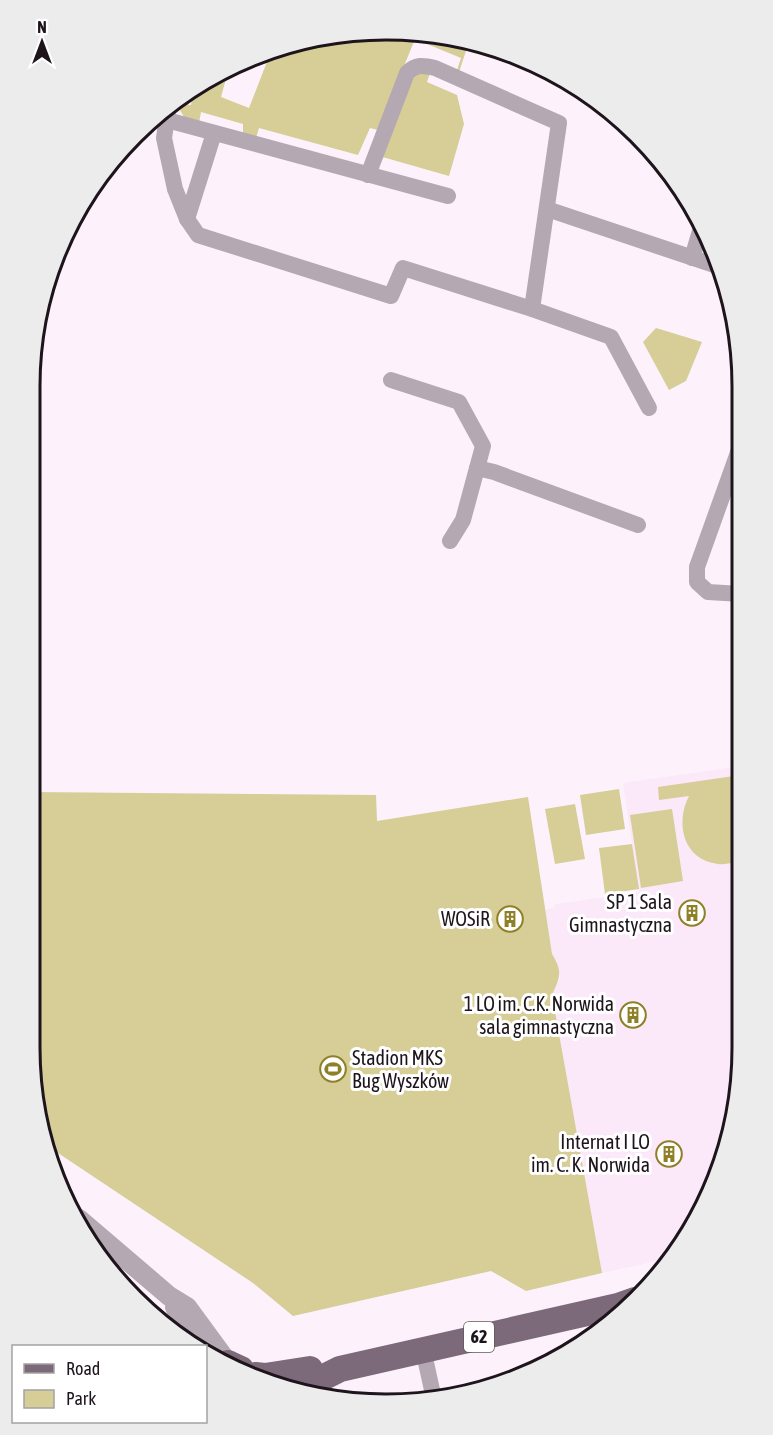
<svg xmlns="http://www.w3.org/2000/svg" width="773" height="1435" font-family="'Asap Condensed',sans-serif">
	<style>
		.built { fill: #fbe8f9 }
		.green { fill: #d6cd97 }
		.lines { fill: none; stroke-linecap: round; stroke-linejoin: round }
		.minor { stroke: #b4a8b2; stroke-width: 16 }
		.tertiary { stroke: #b4a8b2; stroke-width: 20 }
		.primary { stroke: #7c697a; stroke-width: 26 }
		.labels { text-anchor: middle; stroke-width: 6; stroke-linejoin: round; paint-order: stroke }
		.shield { fill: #fff; stroke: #615a60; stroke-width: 1.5 }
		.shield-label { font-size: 18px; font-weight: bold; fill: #1d141c }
		.poi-label { font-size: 20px; fill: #1d141c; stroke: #fff; text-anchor: end }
		.rim { fill: none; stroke: #1d141c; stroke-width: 3 }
	</style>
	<rect width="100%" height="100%" fill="#fdf2fb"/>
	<path class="built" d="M741,766L742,1071L731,1141L695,1226L670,1258L602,1273L552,995L560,978L557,961L552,954L545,910L554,908L556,904L639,892L623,783Z"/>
	<g class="green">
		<path d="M433,33L468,45L459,72L457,70L461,58L415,39L378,130L370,128L358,155L259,128L255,141L243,136V124L201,112L199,123L184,117L176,103L191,105L193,92L227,75L221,97L249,108L270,54L294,42Z"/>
		<path d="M416,72L430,73L427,82L457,95L464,124L449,176L379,156Z"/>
		<path d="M656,328L702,342L686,381L669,390L643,342Z"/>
		<path d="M741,775L742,861C734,862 726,865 718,864C683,860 675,823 689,796L659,800L658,787Z"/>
		<path d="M619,789L625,829L586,835L580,795Z"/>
		<path d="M30,792L376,795L377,821L528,797L552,954C563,971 560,978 552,995L602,1273L526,1291L491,1271L293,1316L253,1283L46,1145L30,1048Z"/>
		<path d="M575,804L585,859L555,864L545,809Z"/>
		<path d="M672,809L683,881L641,888L630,815Z"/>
		<path d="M632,844L639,889L605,894L599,848Z"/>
	</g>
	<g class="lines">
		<g class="minor">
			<path d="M169,104L164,138L175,189L187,219L198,235L391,296L403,268L532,309L559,123L435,68C423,65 416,64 407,73L368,175"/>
			<path d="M167,120L448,196"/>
			<path d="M547,209L720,267"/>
			<path d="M187,219L214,133"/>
			<path d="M692,258L702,224"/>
			<path d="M532,309L611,337L649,408"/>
			<path d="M391,380L459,402L483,446L463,520L450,541"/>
			<path d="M740,447L697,567V582L708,592L741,594"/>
			<path d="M477,468L494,472L638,525"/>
			<path d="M423,1349L434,1399"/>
		</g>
		<g class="tertiary">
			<path d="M79,1219L169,1296L187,1307L228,1363"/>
			<path d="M175,1307L194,1346"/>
		</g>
		<g class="primary">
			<path d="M228,1363L241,1369"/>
			<path d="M255,1375L265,1376L310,1369"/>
			<path d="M286,1389L318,1380L340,1369L618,1306L635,1300"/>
		</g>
	</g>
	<defs>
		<g id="building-ring" transform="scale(1.35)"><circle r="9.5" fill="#fff" stroke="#8f8027" stroke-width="1.5"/><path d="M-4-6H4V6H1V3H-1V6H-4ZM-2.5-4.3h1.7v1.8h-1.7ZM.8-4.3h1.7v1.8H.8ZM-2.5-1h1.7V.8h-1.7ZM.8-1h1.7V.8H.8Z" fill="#8f8027"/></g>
		<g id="stadium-ring" transform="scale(1.35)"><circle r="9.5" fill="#fff" stroke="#8f8027" stroke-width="1.5"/><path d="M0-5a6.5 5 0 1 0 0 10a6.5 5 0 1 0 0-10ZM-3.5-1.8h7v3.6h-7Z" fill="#8f8027"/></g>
	</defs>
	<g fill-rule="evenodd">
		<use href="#building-ring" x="692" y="913"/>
		<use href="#building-ring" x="510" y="919"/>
		<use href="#building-ring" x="633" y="1015"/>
		<use href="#stadium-ring" x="333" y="1069"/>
		<use href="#building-ring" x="669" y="1154"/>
	</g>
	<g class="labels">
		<rect class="shield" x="464" y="1322" width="30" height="30" rx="4.5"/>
		<g class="shield-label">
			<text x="479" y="1343">62</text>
		</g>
		<g class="poi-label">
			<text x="672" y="909">SP 1 Sala<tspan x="672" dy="23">Gimnastyczna</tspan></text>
			<text x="490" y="926">WOSiR</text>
			<text x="614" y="1011">1 LO im. C.K. Norwida<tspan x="614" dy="23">sala gimnastyczna</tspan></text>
			<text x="352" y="1065" text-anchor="start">Stadion MKS<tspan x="352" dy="23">Bug Wyszków</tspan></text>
			<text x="650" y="1149">Internat I LO<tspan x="650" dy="23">im. C. K. Norwida</tspan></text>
		</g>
	</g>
	<path d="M0 0H773V1435H0ZM386 40H386A346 346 0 0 1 732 386V1048A346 346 0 0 1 386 1394H386A346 346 0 0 1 40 1048V386A346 346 0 0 1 386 40Z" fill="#edeced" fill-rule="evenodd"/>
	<path class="rim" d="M386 40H386A346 346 0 0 1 732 386V1048A346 346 0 0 1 386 1394H386A346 346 0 0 1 40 1048V386A346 346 0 0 1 386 40Z"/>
	<rect x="12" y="1345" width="195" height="78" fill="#ffffff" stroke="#a5a1a4" stroke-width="1.5"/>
	<rect x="24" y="1364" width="30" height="9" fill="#7c697a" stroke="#a5a1a4" stroke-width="1.5"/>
	<text x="66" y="1375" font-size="18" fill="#1d141c">Road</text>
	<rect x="24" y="1390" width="30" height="18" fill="#d6cd97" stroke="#a5a1a4" stroke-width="1.5"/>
	<text x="66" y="1405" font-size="18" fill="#1d141c">Park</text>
	<g transform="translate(42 42)" stroke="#ffffff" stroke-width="4.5" paint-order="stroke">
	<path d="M0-4.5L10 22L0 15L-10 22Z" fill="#1d141c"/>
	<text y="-9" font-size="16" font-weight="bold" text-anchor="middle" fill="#1d141c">N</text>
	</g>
</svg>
